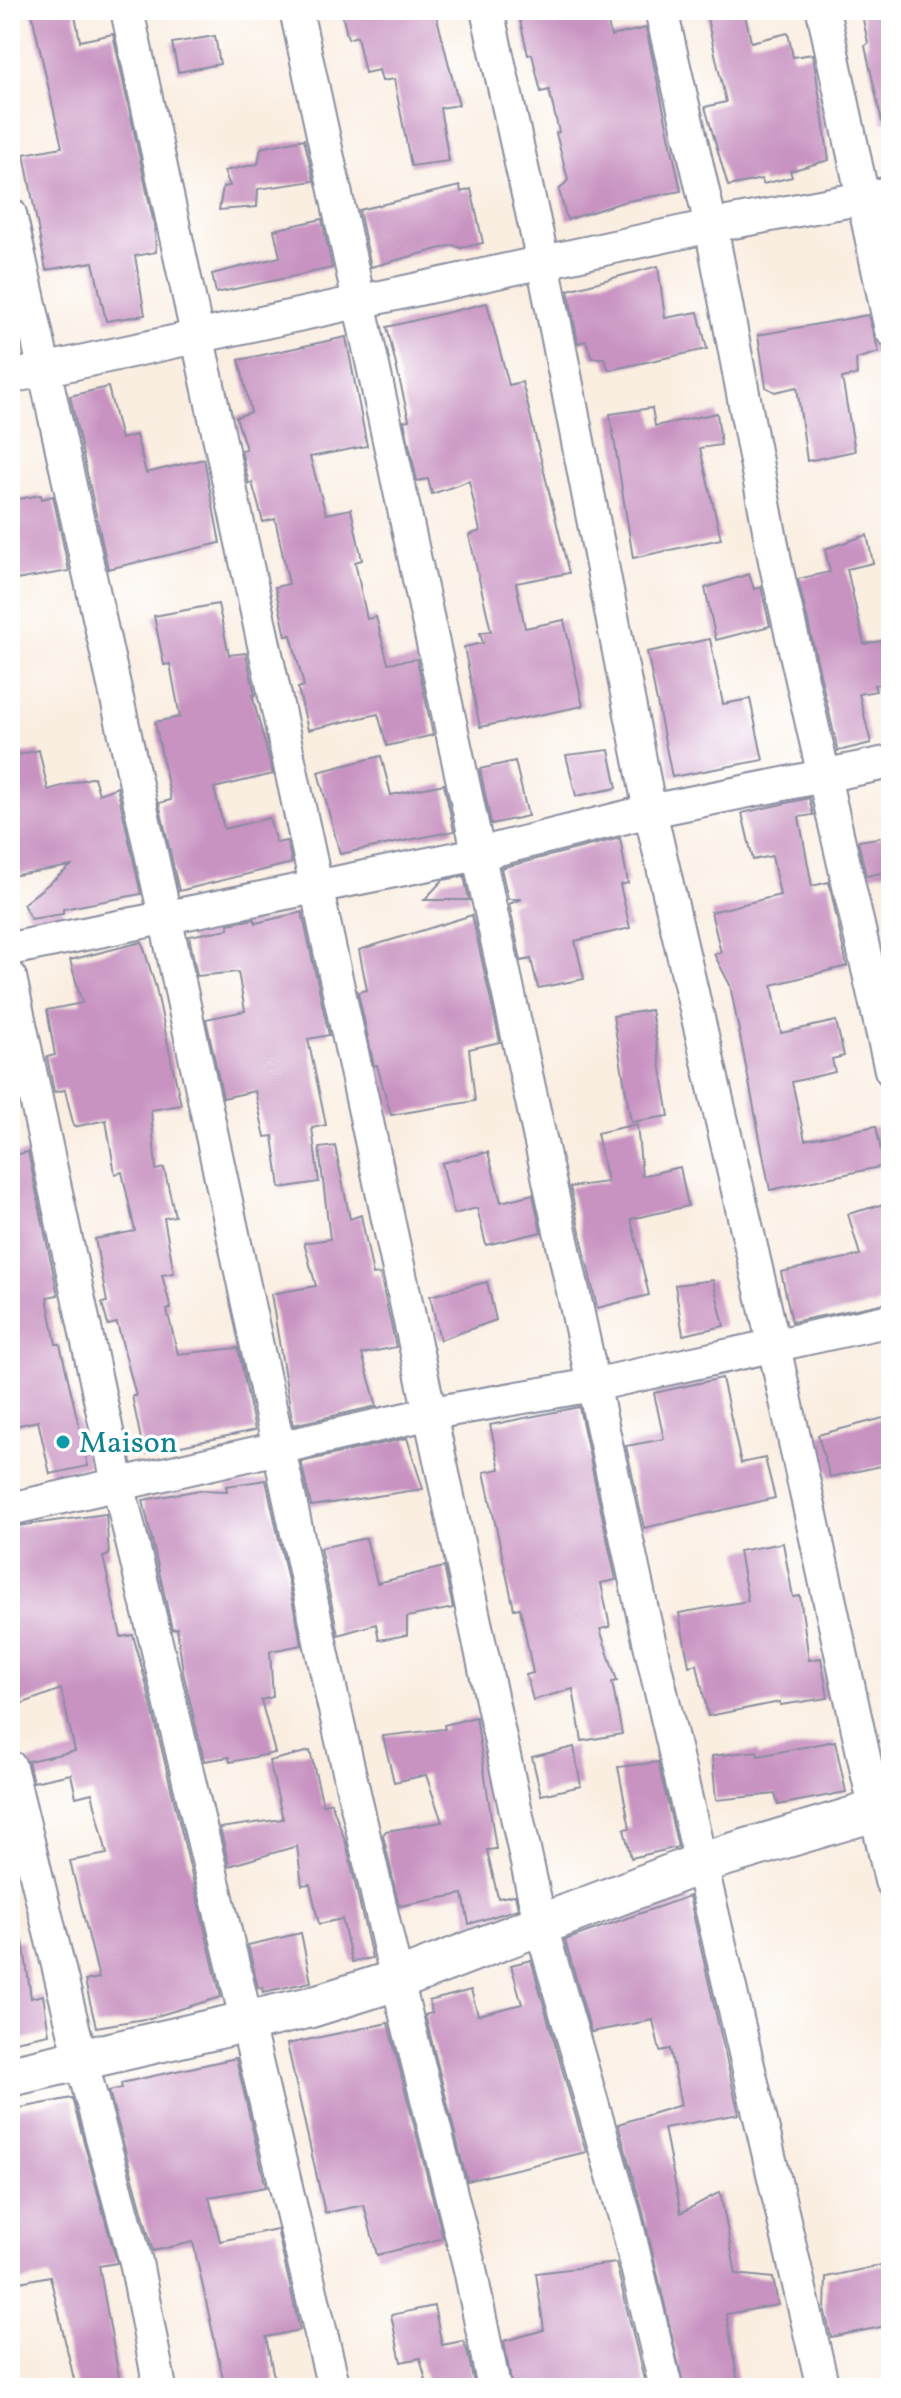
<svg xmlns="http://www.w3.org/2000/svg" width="901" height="2398" font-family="Vollkorn,serif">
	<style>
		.building { fill: #c892c1 }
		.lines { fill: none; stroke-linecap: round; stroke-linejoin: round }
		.minor-casing { stroke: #8a8ea0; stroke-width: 36 }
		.tertiary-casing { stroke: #8a8ea0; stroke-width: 44 }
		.minor { stroke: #fff; stroke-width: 32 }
		.tertiary { stroke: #fff; stroke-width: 40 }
		.culture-dot { fill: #0f9aa8; stroke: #fff; stroke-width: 3 }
		.labels { text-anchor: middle; stroke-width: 7; stroke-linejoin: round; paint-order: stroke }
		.culture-label { font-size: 30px; fill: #0d838f; stroke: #fff; text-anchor: start }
	</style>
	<rect width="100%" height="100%" fill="#fff"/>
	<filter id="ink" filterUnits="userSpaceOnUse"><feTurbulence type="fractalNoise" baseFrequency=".0125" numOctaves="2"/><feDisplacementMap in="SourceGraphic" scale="16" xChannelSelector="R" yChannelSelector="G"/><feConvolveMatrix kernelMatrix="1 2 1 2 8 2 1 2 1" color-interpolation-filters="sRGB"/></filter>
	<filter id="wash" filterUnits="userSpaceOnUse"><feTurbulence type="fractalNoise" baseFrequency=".006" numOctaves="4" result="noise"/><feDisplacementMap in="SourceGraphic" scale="32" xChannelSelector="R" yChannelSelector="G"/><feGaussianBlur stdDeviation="1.8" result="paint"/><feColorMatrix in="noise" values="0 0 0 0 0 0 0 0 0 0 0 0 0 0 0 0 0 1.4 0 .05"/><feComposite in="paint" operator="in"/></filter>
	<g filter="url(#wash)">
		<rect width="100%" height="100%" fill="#faeee1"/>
		<g id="blocks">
			<g class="building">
				<path d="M31,10H74L80,41L113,34L155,229L156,252L135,256L145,315L106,321L93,262L46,270L24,154L62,147Z"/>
				<path d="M356,10H435L459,105L440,108L449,161L411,166L394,79L382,81L379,70L365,73L357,36L348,39L342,14Z"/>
				<path d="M533,10H563L565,17L605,10L611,36L646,28L681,191L623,202L567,220L559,190L568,180L556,133L559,132L549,90L541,92L532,54L528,55L519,16Z"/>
				<path d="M725,10H744L751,42L788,33L793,57L813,54L829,160L790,171L792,177L763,184L762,179L728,186L705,107L726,102L706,14Z"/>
				<path d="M861,10H891V121L882,122L865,46L868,43Z"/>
				<path d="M215,36L220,64L178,72L172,43Z"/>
				<path d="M304,139L314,181L258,189L257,207L219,210L223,187L230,186L224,171L258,164L261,148Z"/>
				<path d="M460,186L461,192L471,189L483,243L461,248L453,245L371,267L359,210Z"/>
				<path d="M322,219L332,268L216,293L212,274L280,257L274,230Z"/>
				<path d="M658,266L665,318L698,312L707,349L609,370L604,358H592L586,341L578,343L568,290Z"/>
				<path d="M487,303L509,385L522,382L569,573L516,583L525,628L564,620L583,706L480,727L464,647L483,643L480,633L491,631L469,535L480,531L469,481L432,494L428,479L417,481L404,421L409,420L387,327Z"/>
				<path d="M868,315L879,352L856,359L857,375L842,378L855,451L807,461L797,387L775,392L766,387L758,335Z"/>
				<path d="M346,337L367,446L310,457L326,514L351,509L362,560L355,562L367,619L376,617L388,663L417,659L433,735L387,746L378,714L308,730L298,688L304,686L291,635L286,636L275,587L289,584L275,519L263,522L252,482L249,484L241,450L246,449L236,417L251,412L239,360Z"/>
				<path d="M108,387L121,439L136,435L146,473L204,459L220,543L108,569L70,396Z"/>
				<path d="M652,408L655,426L717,413L721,445L700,448L721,539L633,558L610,414Z"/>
				<path d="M41,495L42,499L53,496L69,571L10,581V516L16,515L13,500Z"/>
				<path d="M867,535L873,563L847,569L864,644L891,639V682L874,685L876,691L859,694L871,743L838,751L798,579L830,572L825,549Z"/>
				<path d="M749,574L754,589L761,587L770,626L716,640L705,588Z"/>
				<path d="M218,604L229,655L246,653L255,695H252L273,774L214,788L224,829L269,818L276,843L287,841L292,863L179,891L159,803L171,800L155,722L180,717L170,664L164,665L154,616Z"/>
				<path d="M710,639L723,704L750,699L763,760L672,777L647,652Z"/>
				<path d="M39,750L48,790L94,777L99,794L117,787L141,894L63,909V914L31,919L23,904L71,866L10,876V757Z"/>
				<path d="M609,750L617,788L576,796L566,755Z"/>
				<path d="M381,756L391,795L444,784L454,831L340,854L318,772Z"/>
				<path d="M515,761L528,816L491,824L480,769Z"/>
				<path d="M809,798L813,815L799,817L812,886L829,882L847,966L772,985L781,1033L836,1021L844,1056L832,1059L835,1072L792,1082L805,1140L876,1126L884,1166L770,1190L730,985L714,954L721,953L711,912L780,895L772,856L753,860L742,813Z"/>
				<path d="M891,836V871L866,876L858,841Z"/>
				<path d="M620,838L628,883L620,885L630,928L575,941L584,979L538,988L531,959L521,961L509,904L522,899H508L501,868Z"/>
				<path d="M464,876L469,900H424L443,880Z"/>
				<path d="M302,912L329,1035L308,1039L326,1125L312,1128L319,1182L280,1188L273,1136L265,1137L255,1091L223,1098L206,1019L245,1011L238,972L197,976L189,936L229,929L228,924L254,919L256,923Z"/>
				<path d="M472,915L500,1042L469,1049L475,1101L391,1115L377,1065L374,1066L358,992L367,990L359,950Z"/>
				<path d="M142,942L156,988L181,1105L151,1110L156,1170L164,1168L175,1216L164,1218L174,1273L162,1275L171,1309L167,1310L178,1354L238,1348L255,1430L144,1454L132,1396H136L117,1323L108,1325L102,1303L107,1302L95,1239L135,1231L122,1172L115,1174L106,1120L74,1127L65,1090L54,1092L47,1057L55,1055L47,1010L82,1003L70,960Z"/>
				<path d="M651,1010L669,1116L631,1122L613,1016Z"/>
				<path d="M637,1124L642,1176L680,1167L688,1206L631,1219L649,1295L597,1308L570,1187L607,1182L597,1133Z"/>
				<path d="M335,1146L350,1219L361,1215L373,1275L380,1274L396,1347L362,1354L377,1406L293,1425L271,1294L316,1286L304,1243L330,1239L319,1148Z"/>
				<path d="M28,1152L58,1295L47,1297L56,1344H60L88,1466L50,1474L38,1421L10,1427V1156Z"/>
				<path d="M488,1152L501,1202L533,1194L541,1232L486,1245L477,1208L454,1214L442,1163Z"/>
				<path d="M891,1202V1302L792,1322L781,1272L860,1255L848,1214Z"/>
				<path d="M713,1280L724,1326L683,1335L675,1285Z"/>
				<path d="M487,1282L496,1320L440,1340L430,1296Z"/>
				<path d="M722,1378L741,1463L765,1458L775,1498L644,1528L626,1446L664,1439L654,1393Z"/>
				<path d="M579,1407L616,1580L601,1583L610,1627L600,1629L617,1681L612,1682L622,1734L582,1741L573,1689L533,1700L526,1675L533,1673L520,1608L514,1609L484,1472L500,1469L490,1425Z"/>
				<path d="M891,1416V1464L830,1477L818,1435Z"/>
				<path d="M407,1438L423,1489L311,1506L301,1462Z"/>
				<path d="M266,1480L302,1645L270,1651L273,1697L261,1700L275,1753L230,1762L229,1757L204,1761L183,1672L177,1628L172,1629L143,1500L200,1490L227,1491L226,1486Z"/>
				<path d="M106,1514L109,1555L103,1557L121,1637L133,1635L145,1679L221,1997L150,2018L96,2027L85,1981L99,1978L70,1861L107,1854L92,1793L76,1797L71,1774L33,1782L28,1761L75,1751L61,1689L10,1708V1527Z"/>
				<path d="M366,1538L377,1583L444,1567L453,1608L407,1617V1635L379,1640L376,1624L338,1635L320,1548Z"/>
				<path d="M783,1543L793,1597L800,1596L809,1660L821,1658L828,1698L780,1705V1702L708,1716L697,1664L689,1666L679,1613L748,1601L739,1551Z"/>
				<path d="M476,1717L496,1849L487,1850L498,1898L515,1895L518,1909L469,1924L463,1894L399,1906L383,1835L386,1831L442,1822L426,1775L394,1782L383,1736L445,1729L444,1725Z"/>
				<path d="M835,1741L846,1792L778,1805L775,1794L716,1800L712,1756L757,1751L758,1756Z"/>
				<path d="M574,1747L581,1786L541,1795L532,1757Z"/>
				<path d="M310,1751L323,1805L331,1802L346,1843L372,1958L352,1962L342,1919L319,1924L310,1884L302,1885L297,1846L229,1866L220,1828L283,1819L269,1761Z"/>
				<path d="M658,1762L678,1847L631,1858L624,1829L630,1828L618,1767Z"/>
				<path d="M689,1896L739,2114L664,2128L681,2213L720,2192L736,2274L773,2278L778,2305L726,2314L739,2388H684L643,2212L618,2124L681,2105L670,2049L660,2051L653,2020L591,2032L565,1940Z"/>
				<path d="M301,1933L311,1982L263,1992L262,1987L258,1988L248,1945Z"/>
				<path d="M23,1940L31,1998L43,1995L49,2034L10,2042V1941Z"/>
				<path d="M531,1960L586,2152L467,2181L425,2015L432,2013L429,2001L471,1990L478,2015L522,2004L511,1965Z"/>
				<path d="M388,2023L443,2238L377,2255L364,2205L325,2213L287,2044Z"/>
				<path d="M236,2058L266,2187L209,2197L220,2241L277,2229L300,2330L266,2337L276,2388H225L193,2242L153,2251L109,2091L122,2088L121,2083Z"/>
				<path d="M72,2098L117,2263L99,2266L121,2388H76L50,2276L10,2284V2110Z"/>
				<path d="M616,2263L646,2388H512L504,2341L544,2330L536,2273Z"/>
				<path d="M891,2263V2325L831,2337L825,2312L826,2277Z"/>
				<path d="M434,2306L442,2345L463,2341L467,2350L475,2388H428L420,2358L401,2362L391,2315Z"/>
			</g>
		</g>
	</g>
	<g filter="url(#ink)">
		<use href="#blocks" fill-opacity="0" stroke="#8a8ea0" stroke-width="2"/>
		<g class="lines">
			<g class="minor-casing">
				<g id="minor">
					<path d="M127,10L540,1923L625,2217L666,2388"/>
					<path d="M296,10L642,1610L823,2388"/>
					<path d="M487,10L543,262L650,811L774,1346L891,1881"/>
					<path d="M661,10L711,226L776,566L891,1070"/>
					<path d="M823,10L891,330"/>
					<path d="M10,214L165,916L332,1697L397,1980L470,2269L494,2388"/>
					<path d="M10,377L711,226L891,193"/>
					<path d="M10,949L478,854L650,811L891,762"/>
					<path d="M10,977L118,1483L334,2388"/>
					<path d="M10,1509L432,1413L593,1385L891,1320"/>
					<path d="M10,1767L81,2060L136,2262L160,2388"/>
				</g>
			</g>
			<g class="tertiary-casing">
				<path id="tertiary" d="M10,2076L311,2007L397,1980L704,1862L891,1806"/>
			</g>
			<use href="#minor" class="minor"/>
			<use href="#tertiary" class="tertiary"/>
		</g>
	</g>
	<circle class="culture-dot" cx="63" cy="1442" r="8"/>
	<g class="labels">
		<g class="culture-label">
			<text x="79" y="1452">Maison</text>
		</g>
	</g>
	<rect width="901" height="2398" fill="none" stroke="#fff" stroke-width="40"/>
</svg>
